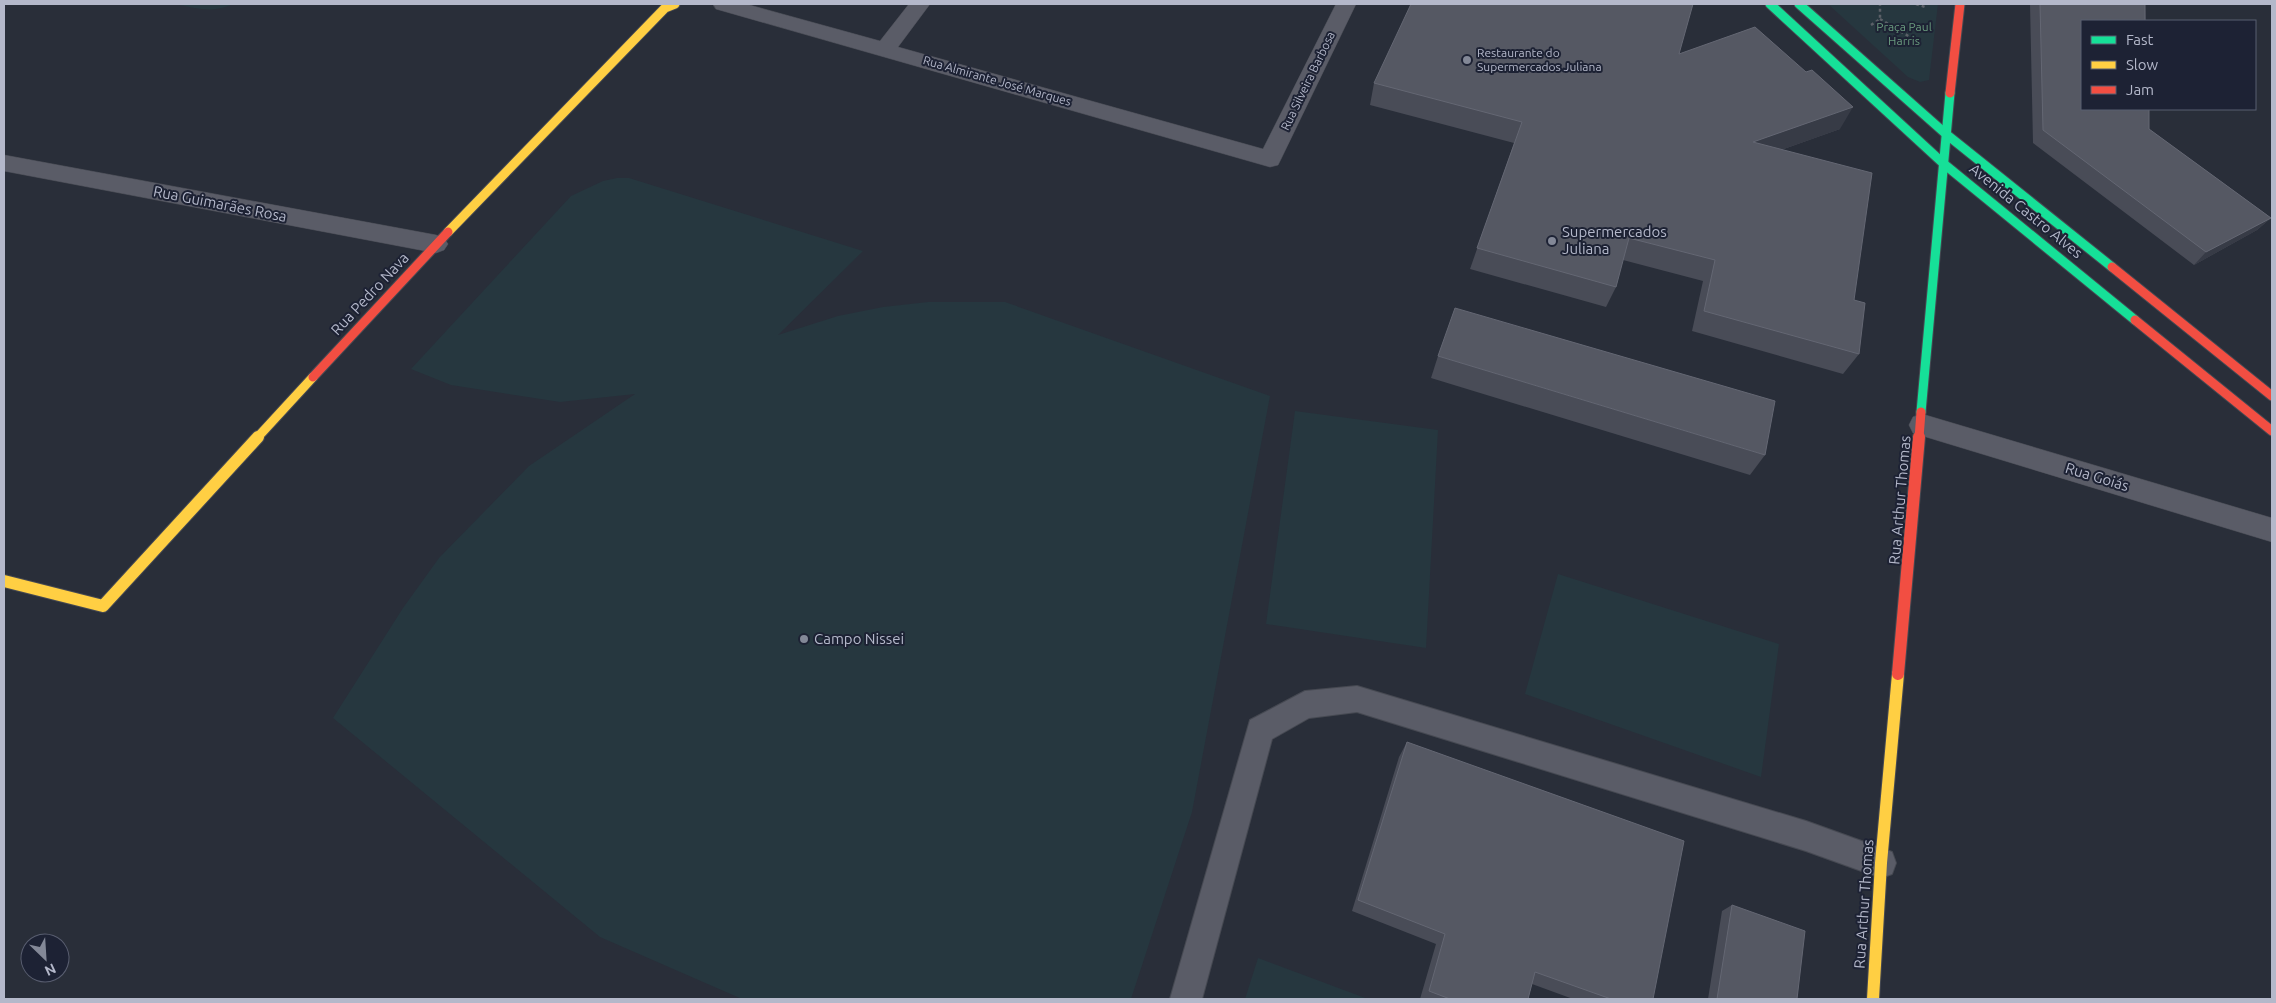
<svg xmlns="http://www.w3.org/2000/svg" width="2276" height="1003" font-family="Ubuntu,sans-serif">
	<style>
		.green { fill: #26373f }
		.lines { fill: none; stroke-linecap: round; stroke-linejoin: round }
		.lane-casing { stroke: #464952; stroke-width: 2 }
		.street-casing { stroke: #464952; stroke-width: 1 }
		.fast-casing { stroke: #464952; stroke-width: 11 }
		.slow-far1-casing { stroke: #464952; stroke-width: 11 }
		.slow-casing { stroke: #464952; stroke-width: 14 }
		.jam-far1-casing { stroke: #464952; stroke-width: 11 }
		.jam-casing { stroke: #464952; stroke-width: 14 }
		.path { stroke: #5c6068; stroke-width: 2.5; stroke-dasharray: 3 3; stroke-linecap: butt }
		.lane { fill: #5a5c67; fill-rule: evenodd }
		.street { fill: #5a5c67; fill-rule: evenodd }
		.fast { stroke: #16e098; stroke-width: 9 }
		.slow-far1 { stroke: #ffcf43; stroke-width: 9 }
		.slow { stroke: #ffcf43; stroke-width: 12 }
		.jam-far1 { stroke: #f24e42; stroke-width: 9 }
		.jam { stroke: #f24e42; stroke-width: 12 }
		.wall { fill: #494c57 }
		.shaded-wall { fill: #373b46 }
		.building { fill: #555863; stroke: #646773 }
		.poi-dot { fill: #838897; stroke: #1d2234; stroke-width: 2 }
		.labels { text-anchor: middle; stroke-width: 4; stroke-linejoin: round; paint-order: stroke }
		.far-park-label { font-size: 12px; fill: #6a9b7e; stroke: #1d2234 }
		.far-poi-label { font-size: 12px; fill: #b4b8ca; stroke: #1d2234; text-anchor: start }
		.far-street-label { font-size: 12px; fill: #b4b8ca; stroke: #1d2234 }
		.street-label { font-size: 15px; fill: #b4b8ca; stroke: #1d2234 }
		.poi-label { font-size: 15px; fill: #b4b8ca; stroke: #1d2234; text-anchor: start }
	</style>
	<rect width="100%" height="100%" fill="#292e39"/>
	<g class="green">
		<path d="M174,4H233C211,14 197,8 174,4Z"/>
		<path d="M1828,4H1938L1929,80L1920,82L1908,77Z"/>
		<path d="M617,178H629L863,251L778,335L838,316L883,307L928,302H1005L1270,396L1192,812L1131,999H742L600,937L333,718L403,608L439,558L529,466L635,394L560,402L451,385L411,369L571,196L603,181Z"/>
		<path d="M1295,411L1438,430L1426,648L1266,624Z"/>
		<path d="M1558,574L1779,644L1761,777L1525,694Z"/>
		<path d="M1258,958L1368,999H1245Z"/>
	</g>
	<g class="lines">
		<g class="lane-casing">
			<path id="lane" d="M1357,686L1806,821L1892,852L1896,863L1892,874L1881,878L1806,851L1357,712L1309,718L1272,739L1202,999H1170L1250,720L1305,691Z"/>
		</g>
		<g class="street-casing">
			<g id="street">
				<path d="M713,4H746L880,41L909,4H930L898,47L1263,149L1336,4H1356L1281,159L1278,165L1270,167L716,9Z"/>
				<path d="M4,155L436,235L444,238L448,244L444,250L436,253L4,171Z"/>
				<path d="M1922,414L2272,518V542L1913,433L1909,425L1913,417Z"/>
			</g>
		</g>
		<g class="fast-casing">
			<g id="fast">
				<path d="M1770,4L1944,164L2135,320"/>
				<path d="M1799,4L1946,134L2112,267"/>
				<path d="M1921,412L1950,93"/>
			</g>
		</g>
		<g class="slow-far1-casing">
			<g id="slow-far1">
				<path d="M448,232L665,8L675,4"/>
				<path d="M257,438L313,377"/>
			</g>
		</g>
		<g class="slow-casing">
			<g id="slow">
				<path d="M4,581L103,606L258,437"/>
				<path d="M1873,999L1881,863L1898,674"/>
			</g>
		</g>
		<g class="jam-far1-casing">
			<g id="jam-far1">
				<path d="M1950,93L1960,4"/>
				<path d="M2112,267L2272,396"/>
				<path d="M2135,320L2272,431"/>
				<path d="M313,377L448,232"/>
				<path d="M1919,438L1921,412"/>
			</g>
		</g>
		<g class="jam-casing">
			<path id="jam" d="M1898,674L1919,437"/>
		</g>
		<g class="path">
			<path d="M1916,4L1925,7"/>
			<path d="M1880,19L1920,43"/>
			<path d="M1871,25L1880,19V4"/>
		</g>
		<use href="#lane" class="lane"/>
		<use href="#street" class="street"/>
		<use href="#fast" class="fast"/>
		<use href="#slow-far1" class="slow-far1"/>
		<use href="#slow" class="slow"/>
		<use href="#jam-far1" class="jam-far1"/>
		<use href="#jam" class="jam"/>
	</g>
	<g class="wall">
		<path d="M2030,4H2145L2149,129L2271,218L2257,230L2194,265L2033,143Z"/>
		<path d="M1679,54L1840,129L1781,150L1854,300L1859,354L1843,374L1692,331L1703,281L1623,260L1616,287L1606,307L1470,269L1514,143L1370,105L1374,83Z"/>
		<path d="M1438,356L1765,455L1750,475L1431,378Z"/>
		<path d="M1407,742L1653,999H1573L1532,984L1528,999H1420L1436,944L1352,911L1399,757Z"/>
		<path d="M1732,905L1797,999H1708L1722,911Z"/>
	</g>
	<g class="shaded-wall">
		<path d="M1853,107L1840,129L1741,164L1753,142Z"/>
		<path d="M2271,218L2257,230L2194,265L2206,252Z"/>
	</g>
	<g class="building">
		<path d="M1411,4H1693L1679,54L1755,27L1806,72L1812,70L1853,107L1753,142L1872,173L1854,300L1865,303L1859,354L1704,311L1715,260L1629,238L1616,287L1477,248L1522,122L1374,83Z"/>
		<path d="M2040,4H2145V21H2082V109H2149V129L2271,218L2206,252L2043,130Z"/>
		<path d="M1455,308L1775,401L1765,455L1438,356Z"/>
		<path d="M1407,742L1684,841L1653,999H1611L1535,972L1528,999H1450L1429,991L1445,934L1358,900Z"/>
		<path d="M1732,905L1805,931L1797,999H1717Z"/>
	</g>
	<g class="poi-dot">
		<circle cx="1467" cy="60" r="5"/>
		<circle cx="1552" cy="241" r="5"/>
		<circle cx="804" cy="639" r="5"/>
	</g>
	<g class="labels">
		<g class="far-park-label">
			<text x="1904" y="31">Praça Paul<tspan x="1904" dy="14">Harris</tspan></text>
		</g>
		<g class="far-poi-label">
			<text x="1477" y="57">Restaurante do<tspan x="1477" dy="14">Supermercados Juliana</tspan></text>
		</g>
		<g class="far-street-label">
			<text transform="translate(997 81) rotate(16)" y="4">Rua Almirante José Marques</text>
			<text transform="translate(1308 81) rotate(-64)" y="4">Rua Silveira Barbosa</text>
		</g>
		<g class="street-label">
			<text transform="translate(220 204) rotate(11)" y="5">Rua Guimarães Rosa</text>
			<text transform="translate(2026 211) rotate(39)" y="5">Avenida Castro Alves</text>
			<text transform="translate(370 294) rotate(-47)" y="5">Rua Pedro Nava</text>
			<text transform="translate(2097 477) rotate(17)" y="5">Rua Goiás</text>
			<text transform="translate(1900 500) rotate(-85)" y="5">Rua Arthur Thomas</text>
			<text transform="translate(1864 904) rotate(-86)" y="5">Rua Arthur Thomas</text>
		</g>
		<g class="poi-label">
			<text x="1562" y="237">Supermercados<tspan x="1562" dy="17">Juliana</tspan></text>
			<text x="814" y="644">Campo Nissei</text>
		</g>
	</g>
	<rect width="2276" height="1003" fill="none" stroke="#b4b8ca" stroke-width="10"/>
	<rect x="2081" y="20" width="175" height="90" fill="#1d2234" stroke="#595e70"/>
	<rect x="2091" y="36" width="25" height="8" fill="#16e098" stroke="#595e70"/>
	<text x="2126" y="45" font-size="15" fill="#b4b8ca">Fast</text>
	<rect x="2091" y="61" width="25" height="8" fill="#ffcf43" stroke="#595e70"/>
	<text x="2126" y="70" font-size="15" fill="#b4b8ca">Slow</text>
	<rect x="2091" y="86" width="25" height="8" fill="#f24e42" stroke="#595e70"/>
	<text x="2126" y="95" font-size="15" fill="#b4b8ca">Jam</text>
	<g transform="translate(45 958) rotate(155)"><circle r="24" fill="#1d2234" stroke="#595e70"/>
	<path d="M0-4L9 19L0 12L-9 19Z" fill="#838897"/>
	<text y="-8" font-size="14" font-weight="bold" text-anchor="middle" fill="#b4b8ca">N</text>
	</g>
</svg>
